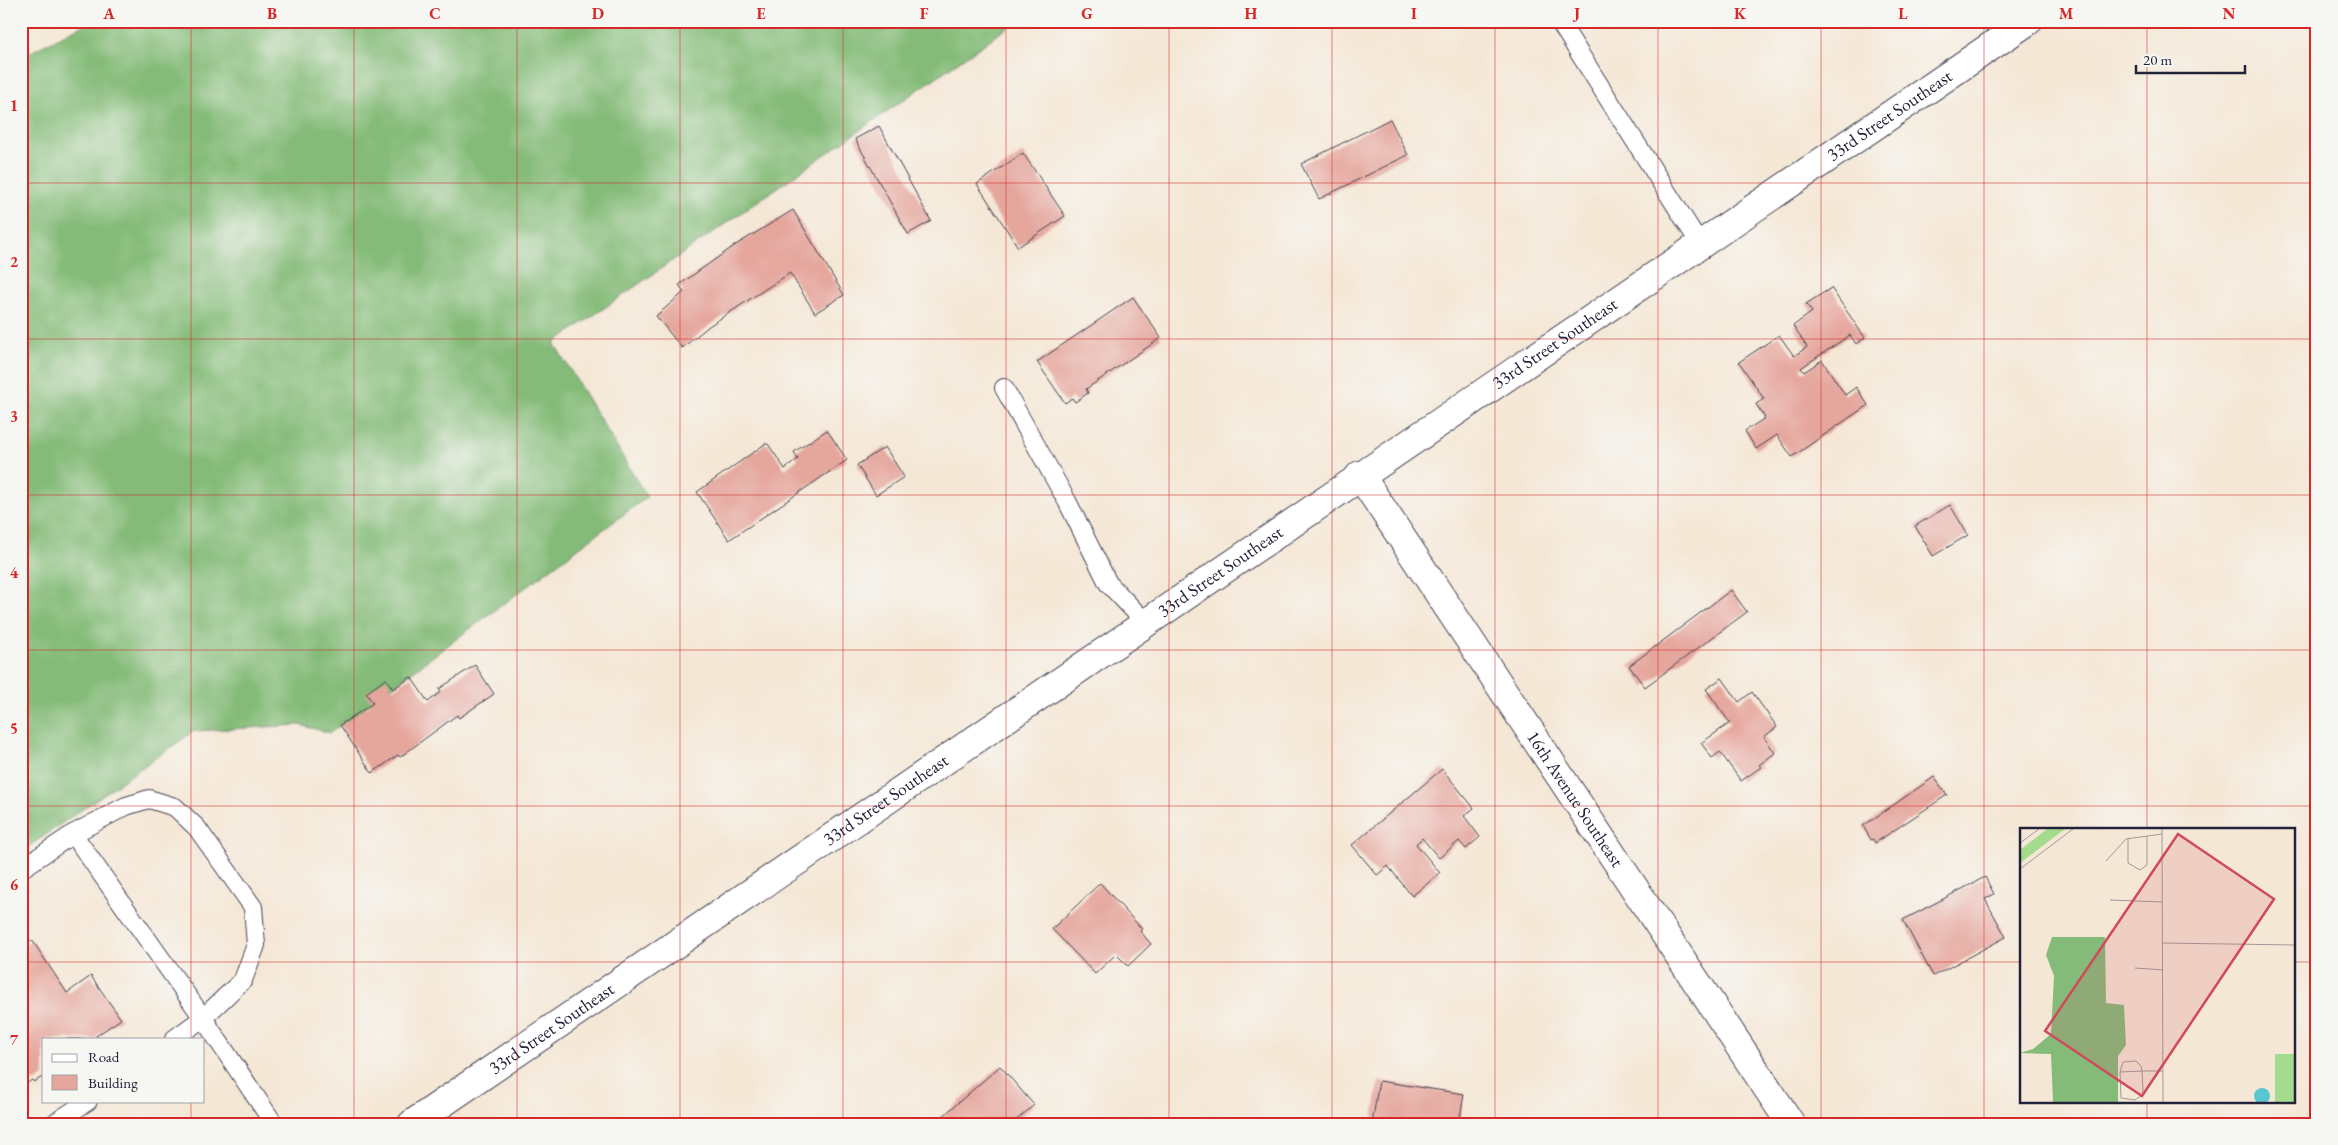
<svg xmlns="http://www.w3.org/2000/svg" width="2338" height="1145" font-family="'EB Garamond',serif">
	<style>
		.forest { fill: #84bb78; stroke: #536e5a }
		.building { fill: #e5a69c }
		.lines { fill: none; stroke-linecap: round; stroke-linejoin: round }
		.lane-casing { stroke: #424052; stroke-width: 20 }
		.street-casing { stroke: #424052; stroke-width: 30 }
		.lane { stroke: #fff; stroke-width: 18 }
		.street { stroke: #fff; stroke-width: 28 }
		.grid { fill: none; stroke: #d62828; stroke-width: 1; stroke-opacity: 0.55 }
		.labels { text-anchor: middle; stroke-width: 4.5; stroke-linejoin: round; paint-order: stroke }
		.street-label { font-size: 18px; fill: #22223b; stroke: #f6f6f2 }
		.inset-road { fill: none; stroke: #a19898; stroke-width: 1 }
		.view { fill: #d1495b; fill-opacity: 0.15; stroke: #d1495b; stroke-width: 2.5 }
		.inset-edge { fill: none; stroke: #22223b; stroke-width: 2.5 }
		.neatline { fill: none; stroke: #d62828; stroke-width: 2 }
		.grid-label { font-size: 16px; text-anchor: middle; font-weight: bold; fill: #d62828 }
	</style>
	<rect width="100%" height="100%" fill="#f6f6f2"/>
	<filter id="ink" filterUnits="userSpaceOnUse"><feTurbulence type="fractalNoise" baseFrequency=".02" numOctaves="2"/><feDisplacementMap in="SourceGraphic" scale="10" xChannelSelector="R" yChannelSelector="G"/><feConvolveMatrix kernelMatrix="1 2 1 2 8 2 1 2 1" color-interpolation-filters="sRGB"/></filter>
	<filter id="wash" filterUnits="userSpaceOnUse"><feTurbulence type="fractalNoise" baseFrequency=".0096" numOctaves="4" result="noise"/><feDisplacementMap in="SourceGraphic" scale="20" xChannelSelector="R" yChannelSelector="G"/><feGaussianBlur stdDeviation="1.12" result="paint"/><feColorMatrix in="noise" values="0 0 0 0 0 0 0 0 0 0 0 0 0 0 0 0 0 1.4 0 .05"/><feComposite in="paint" operator="in"/></filter>
	<g filter="url(#wash)">
		<rect width="100%" height="100%" fill="#f5e7d6"/>
		<path class="forest" d="M91,21H1017L554,343L647,497L330,733L300,725L194,731L21,852V57Z"/>
		<g id="blocks">
			<g class="building">
				<path d="M1390,119L1408,155L1319,199L1301,164Z"/>
				<path d="M879,126L931,221L908,234L855,139Z"/>
				<path d="M1023,153L1065,216L1018,247L977,184Z"/>
				<path d="M793,210L844,295L815,313L790,273L709,326L682,348L656,316L684,292L679,285L734,246Z"/>
				<path d="M1831,288L1865,338L1856,344L1850,335L1801,368L1804,372L1822,360L1845,395L1856,387L1868,405L1792,457L1777,435L1756,449L1745,431L1765,418L1756,404L1764,399L1739,362L1779,335L1794,356L1807,347L1793,326L1812,312L1806,304Z"/>
				<path d="M1133,297L1161,338L1086,389L1088,393L1075,402L1072,398L1065,403L1037,362Z"/>
				<path d="M827,430L847,460L729,540L697,492L765,444H768L785,469L798,459L794,452Z"/>
				<path d="M885,447L904,477L876,495L857,465Z"/>
				<path d="M1950,505L1968,535L1933,556L1915,526Z"/>
				<path d="M1731,590L1747,612L1645,687L1629,666Z"/>
				<path d="M475,665L494,694L459,718L457,715L400,757L398,755L372,773L340,725L373,703L366,693L386,679L393,689L411,677L428,702L441,692L439,689Z"/>
				<path d="M1722,678L1739,702L1752,692L1777,727L1764,737L1775,753L1759,765L1761,767L1741,781L1720,752L1712,758L1701,743L1730,723L1706,689Z"/>
				<path d="M1442,769L1474,808L1464,816L1480,837L1466,849L1459,841L1439,858L1422,838L1416,844L1440,873L1412,896L1388,866L1377,875L1352,845Z"/>
				<path d="M1934,777L1947,795L1875,843L1873,839L1871,840L1863,826Z"/>
				<path d="M1985,877L1994,894L1985,899L2006,937L1933,976L1903,920Z"/>
				<path d="M1100,883L1142,929L1140,931L1151,944L1128,966L1116,954L1095,974L1052,929Z"/>
				<path d="M32,940L67,993L91,976L121,1019L96,1036L98,1039H44V1076L34,1082L32,1080L21,1087V947Z"/>
				<path d="M1000,1066L1034,1105L1012,1124H934Z"/>
				<path d="M1379,1081L1464,1094L1459,1124H1372Z"/>
			</g>
		</g>
	</g>
	<g filter="url(#ink)">
		<use href="#blocks" fill-opacity="0" stroke="#424052" stroke-width="1"/>
		<g class="lines">
			<g class="lane-casing">
				<g id="lane">
					<path d="M1559,21L1700,244"/>
					<path d="M1004,388L1067,501L1108,583L1145,622"/>
					<path d="M73,834L126,806L149,799L175,807L197,828L253,907L256,945L243,980L203,1018L174,1039"/>
					<path d="M21,869L73,834L203,1018L274,1124"/>
					<path d="M53,1124L88,1101"/>
				</g>
			</g>
			<g class="street-casing">
				<g id="street">
					<path id="s1" d="M1360,475L1791,1124"/>
					<path id="s2" d="M412,1124C950,755 1489,388 2028,21"/>
				</g>
			</g>
			<use href="#lane" class="lane"/>
			<use href="#street" class="street"/>
		</g>
	</g>
	<path class="grid" d="M191,21V1039M354,21V1124M517,21V1124M680,21V1124M843,21V1124M1006,21V1124M1169,21V1124M1332,21V1124M1495,21V1124M1658,21V1124M1821,21V1124M1984,21V1124M2147,21V829M21,183H2317M21,339H2317M21,495H2317M21,650H2317M21,806H2317M21,962H2022M2294,962H2317M191,1101V1124M2147,1101V1124"/>
	<g class="labels">
		<g class="street-label">
			<text dy="6" stroke="none"><textPath href="#s2" startOffset="1789">33rd Street Southeast</textPath></text>
			<text dy="6" stroke="none"><textPath href="#s2" startOffset="1384">33rd Street Southeast</textPath></text>
			<text dy="6" stroke="none"><textPath href="#s2" startOffset="979">33rd Street Southeast</textPath></text>
			<text dy="6" stroke="none"><textPath href="#s1" startOffset="389">16th Avenue Southeast</textPath></text>
			<text dy="6" stroke="none"><textPath href="#s2" startOffset="574">33rd Street Southeast</textPath></text>
			<text dy="6" stroke="none"><textPath href="#s2" startOffset="169">33rd Street Southeast</textPath></text>
		</g>
	</g>
	<g transform="translate(2020 828)">
		<rect width="275" height="275" fill="#f5e7d6"/>
		<path d="M27,1H45L0,35V22ZM255,226H275V274H255Z" fill="#a5db8c"/>
		<path d="M32,109H85L86,175L104,177L106,217L98,228V274H33L31,226L0,225L13,221L31,206L34,148L26,127Z" fill="#84bb78"/>
		<path d="M234 268a8 8 0 1 1 16 0a8 8 0 1 1-16 0Z" fill="#5ac6d1"/>
		<path class="inset-road" d="M142,1L143,274M108,11V35L120,42L127,37V8M0,15L19,1M86,33L106,11L142,6M0,41L53,1M90,72L142,74M142,115L275,117M115,140L143,142M100,244L103,234L116,233L121,238L122,243L123,261L122,267L115,272L101,270L100,244L122,243H143"/>
		<path class="view" d="M158,6L254,71L122,268L25,203Z"/>
		<rect width="275" height="275" class="inset-edge"/>
	</g>
	<rect width="2338" height="1145" fill="none" stroke="#f6f6f2" stroke-width="55"/>
	<rect x="42" y="1038" width="162" height="65" fill="#f6f6f2" stroke="#a1a1a9"/>
	<rect x="52" y="1054" width="25" height="8" fill="#ffffff" stroke="#a1a1a9"/>
	<text x="88" y="1062" font-size="15" fill="#22223b">Road</text>
	<rect x="52" y="1075" width="25" height="15" fill="#e5a69c" stroke="#a1a1a9"/>
	<text x="88" y="1088" font-size="15" fill="#22223b">Building</text>
	<path d="M2136 65v8h109v-8" fill="none" stroke="#22223b" stroke-width="2.5"/>
	<text x="2143" y="65" font-size="15" fill="#22223b" stroke="#f6f6f2" stroke-width="4" paint-order="stroke">20 m</text>
	<rect x="28" y="28" width="2282" height="1090" class="neatline"/>
	<g class="grid-label">
		<text x="109" y="19">A</text>
		<text x="272" y="19">B</text>
		<text x="435" y="19">C</text>
		<text x="598" y="19">D</text>
		<text x="761" y="19">E</text>
		<text x="924" y="19">F</text>
		<text x="1087" y="19">G</text>
		<text x="1251" y="19">H</text>
		<text x="1414" y="19">I</text>
		<text x="1577" y="19">J</text>
		<text x="1740" y="19">K</text>
		<text x="1903" y="19">L</text>
		<text x="2066" y="19">M</text>
		<text x="2229" y="19">N</text>
		<text x="14" y="111">1</text>
		<text x="14" y="267">2</text>
		<text x="14" y="422">3</text>
		<text x="14" y="578">4</text>
		<text x="14" y="734">5</text>
		<text x="14" y="890">6</text>
		<text x="14" y="1045">7</text>
	</g>
</svg>
